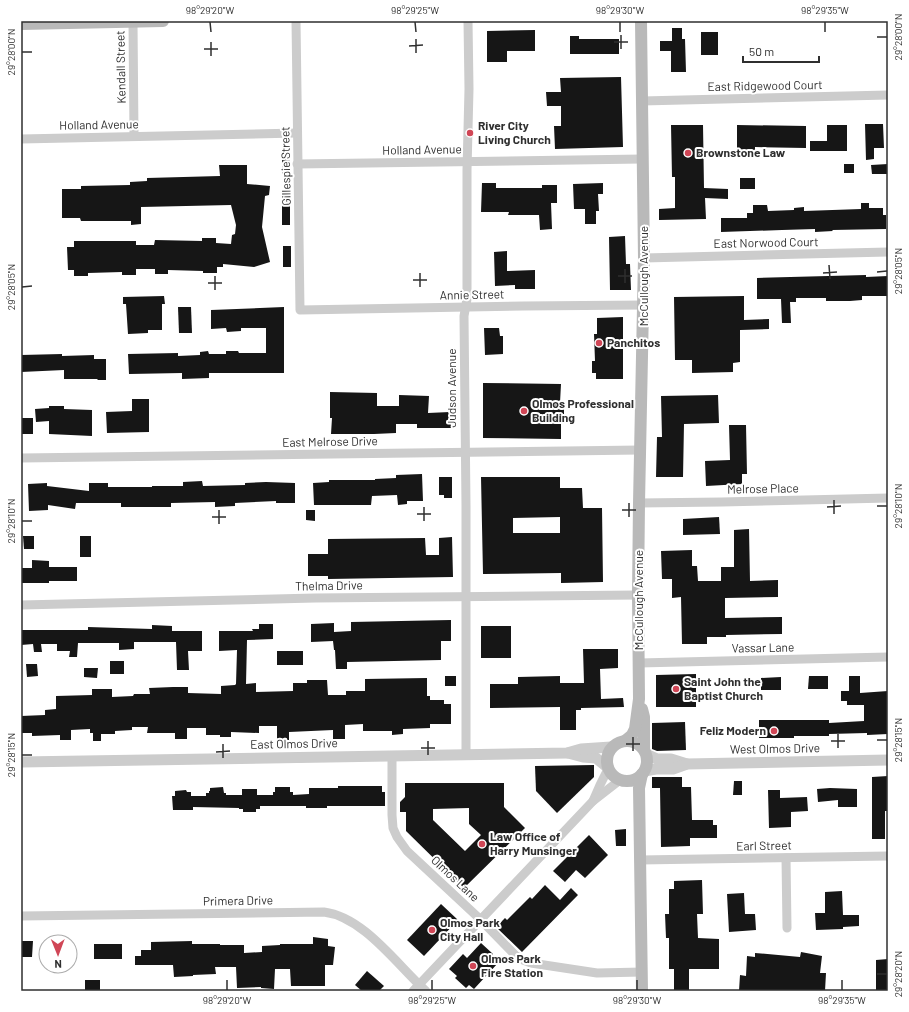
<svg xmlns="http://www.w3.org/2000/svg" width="909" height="1012" font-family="Barlow,sans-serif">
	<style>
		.building { fill: #161616; fill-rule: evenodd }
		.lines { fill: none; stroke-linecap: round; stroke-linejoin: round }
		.minor { stroke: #ccc; stroke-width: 9 }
		.tertiary { stroke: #ccc; stroke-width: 11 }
		.secondary { stroke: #b9b9b9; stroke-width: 12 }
		.ticks { fill: none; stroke: #2f2f2f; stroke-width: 1.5 }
		.poi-dot { fill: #d04656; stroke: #fff; stroke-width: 1.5 }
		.labels { text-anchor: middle; stroke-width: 4; stroke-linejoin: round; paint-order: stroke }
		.street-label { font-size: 12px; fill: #2f2f2f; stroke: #fff }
		.poi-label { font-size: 12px; font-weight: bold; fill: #2f2f2f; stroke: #fff; text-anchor: start }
		.neatline { fill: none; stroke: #2f2f2f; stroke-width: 1.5 }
		.ticks-label { font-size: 10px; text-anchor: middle; fill: #2f2f2f }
	</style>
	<rect width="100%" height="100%" fill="#fff"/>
	<g class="building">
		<path d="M672,28H682V39H685L686,72H671V51H660V41H672Z"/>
		<path d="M535,30V51H507V62H487V31Z"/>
		<rect x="701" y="32" width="17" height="23"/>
		<path d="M570,36H579V39H619V54H570Z"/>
		<path d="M621,77L623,147L555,149L554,126H561V106H547L546,92H561L560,78Z"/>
		<path d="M865,124H883L884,148H874V159L866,160Z"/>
		<path d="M671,125H703L704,188L728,189V199L705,198L706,219L659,220V209L675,208V177H672Z"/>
		<path d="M737,125L806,126V148L755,147V151H737Z"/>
		<path d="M827,125H847V151H810V141H827Z"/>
		<path d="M289,153L290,173L282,174V154Z"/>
		<rect x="844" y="164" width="10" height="9"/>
		<path d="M888,164V174H872L871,165Z"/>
		<path d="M219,165H247V184L270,186L269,195L265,196L262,227L270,262L254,267L223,264V267H217V273H203V271L168,270V274H155V269H136V275H122V272L88,273V276H74V270H68L67,247H74V241H136V245H154L155,240L202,241V238H216V243L231,244L232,235L235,234L236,225L231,205L141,207V224L131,225V221H81L80,218H62V189H81V186L130,185V182L147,181V178L220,176Z"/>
		<rect x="740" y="178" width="15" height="11"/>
		<path d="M482,183H496V188H542V185H557V203H551L552,229L540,230L539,215H508L509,212H481Z"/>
		<path d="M603,183V194H598L599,211H596V224H585V209H574L573,184Z"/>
		<path d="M861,203H869V208H883V215H886V229L832,230L833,231L815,232V229L782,230L721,232V218H747V213H753V205H767L768,211L794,210V208L804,207V211L861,209Z"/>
		<rect x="282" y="204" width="8" height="21"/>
		<path d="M625,236L626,264H630L631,290H610L609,237Z"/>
		<rect x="283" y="246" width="8" height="21"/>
		<path d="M507,251V271L535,270V289H515V285L495,286L494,252Z"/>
		<path d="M866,275V277L888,276V296H862V300L850,301H826V298H796V302H790L791,323H782L781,299H757V278Z"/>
		<path d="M164,296L165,304H162V330H148V333L128,334L126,304H123V297Z"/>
		<path d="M744,296V320L769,319V329L740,330V362L733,363V372L692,373V360H675L674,297Z"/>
		<path d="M178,307H191L192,333H179Z"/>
		<path d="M284,307V373H209V378L182,379V373L129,374L128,354L178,353V356L200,355V352L208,351L209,354H226V351H238L239,353H266V328H241V331L227,332L226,328L211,329V310Z"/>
		<path d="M623,317V379H596V373H592V361H595L594,334H597V318Z"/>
		<path d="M484,328H499L500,336H503V354L485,355Z"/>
		<path d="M62,354V356L94,355V359H106V380H98L97,379H64V370L21,372V355Z"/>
		<path d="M483,383L561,384L560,403H564V418H561V439L483,438Z"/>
		<path d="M330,392L377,393V406H399V395L429,396L428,413L450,412L451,428H417V424H396V433L374,434H331L332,418H330Z"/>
		<path d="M718,395L719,423L684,424L683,477H656L657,437H662L661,396Z"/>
		<path d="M132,399H149V432L107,433L106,412L132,411Z"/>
		<path d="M49,406H64V409L92,410V436L49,434V421L36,422L35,409L49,408Z"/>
		<rect x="21" y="418" width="12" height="16"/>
		<path d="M729,425H746L747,474H742V484L706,486L705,461L730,460Z"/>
		<path d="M422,474L423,501H407V504L398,505L397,495L372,496L371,505H314L313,483L329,482V480H375V479L396,478V475Z"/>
		<path d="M439,477H452V498H444V495H439Z"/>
		<path d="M481,477H560V488H582L583,508H602L603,582L561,583V573L483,574ZM560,517V533H513V518Z"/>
		<path d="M202,481L203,486L245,485V483L266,482L295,483V503H276V501L235,503V506L215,507V502L171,503V507H121V503H76L75,509L48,505V510L29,511L28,484L47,483V486L89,491V483H108V487H152V486H183V482Z"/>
		<path d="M306,510H315V521L306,520Z"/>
		<path d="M719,517L720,534L683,535V519Z"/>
		<path d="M749,529L750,581L778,580V597L725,598V618L782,617V634L726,635V637H707V644H682L681,597L672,598V579H662L661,551L692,550V566H697L698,581H721V567H734V530Z"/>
		<path d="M23,536H34V549H24Z"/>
		<rect x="80" y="536" width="11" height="21"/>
		<path d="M452,537L453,577L328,579V576H308V554H328V539L425,538L426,555H439V538Z"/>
		<path d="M32,560L49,561V567H77V581H49V583H21V568H32Z"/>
		<path d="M451,620V641H441V660L347,662V669H336L335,650H334L333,641L311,642V624L334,623V632L351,631V622Z"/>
		<path d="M259,624H273V639L247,640L246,684L256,683V692L293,691V683H307V680H327L328,695H346V691H365V679L427,678V696H430V700H444V704H451V724H430V728L403,729V734L392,735V731H363V724L345,725V739H333V730L289,732V740H277V726H259V733L231,732V737H220V735H206V728H187V739H175V733H147L148,727H132V730L115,731V734H101V741H93V733H90V729L71,730V740H60V735L32,736V733H21V716L45,715V710L56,709V696L92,695V689H112V697L133,696L134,694H150L149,688L173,687H188V693L221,694V686L235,685L236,684L237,650L219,651V631H253L252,629H259Z"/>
		<path d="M152,625L172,626V631H202V651H188L189,670H177L176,642H134V649L119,650V643H78L77,657H69L70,651H57V644H41L42,652H34L33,644L21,645V630H88V627L152,629Z"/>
		<rect x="481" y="626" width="30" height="32"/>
		<path d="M583,649H618V668L600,669L601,699L623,698L624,707L581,708V710H576V730H560V707L490,708V684H518V677L560,676V683H584Z"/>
		<rect x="277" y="651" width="26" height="14"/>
		<rect x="110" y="661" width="14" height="13"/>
		<path d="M26,664H37L38,676L27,677Z"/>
		<path d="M84,668H98L97,678L84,677Z"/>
		<path d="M696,674V707H656V675Z"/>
		<rect x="445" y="676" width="11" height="10"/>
		<path d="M809,676H828V689H808Z"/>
		<path d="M849,676H860V693L888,691V734L867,735V733L829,734V736H794V738H759V720H829V723L864,721V705H847V701H841V691H849Z"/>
		<path d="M781,677V690H761V678Z"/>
		<path d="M685,722L686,750L657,751L652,749V723Z"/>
		<path d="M594,765V777L557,813L536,791L535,766Z"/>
		<path d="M888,776V811H885V839H872V777Z"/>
		<path d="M652,777H682V787H691L692,820H713V825H717V838H690V846L661,847L660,788H652Z"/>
		<path d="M734,781H742V795H733Z"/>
		<path d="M405,783H504V807L525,828L464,888L406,831V812H400V802L405,797ZM469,808V824L481,835L465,851L433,820V809Z"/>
		<path d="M338,786H382V792H385V806H327V808H306V806H260V809H256V812H243V809H239V808L193,807V810H173L172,796H175V791L186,790L187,792H191V796H206V793H209V791H210V788L223,787L224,793H226V795H242V789H257V795H273V792H275V787H290V792H293V795L309,794V788H338Z"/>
		<path d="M830,788L857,789V807H838V800L818,802L817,789Z"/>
		<path d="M768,790H780V798L807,797L808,811L791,812V827L769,828Z"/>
		<path d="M626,829V846H616L615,830Z"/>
		<path d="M589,835L608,855L585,878L576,870L565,882L553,871Z"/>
		<path d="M702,880L703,914H697L698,938L719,939V969H689V991H674V969H669V938H666L665,914H669V889H674V881Z"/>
		<path d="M545,885L560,900L571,888L578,895L522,952L496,927L505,918L507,920L530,897L532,899Z"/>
		<path d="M842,891L843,915H859V926L843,927V929L816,930L815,913H825V892Z"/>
		<path d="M744,893L745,914H755L756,930L729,932L727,894Z"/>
		<path d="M441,904L458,920L424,956L407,940Z"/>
		<path d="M313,937L328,939V946L335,947L333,965H325V986H291L290,969H275L274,989L261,988V987L237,988L236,967H215L216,974L193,975V976L174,977L173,965H135V956H141V950H151V942L192,941V944H220V945H244V953L262,952V946L280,945V944H313Z"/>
		<path d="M21,941H33L32,957H21Z"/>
		<path d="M481,943L493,954L491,957L498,963L474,989L469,985L466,988L455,978L457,976L449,969L463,954L467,958Z"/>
		<rect x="94" y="944" width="28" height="15"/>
		<path d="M801,952L822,956L820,973H826L825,991H739L740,975L746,976L747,956L755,957V953L800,957Z"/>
		<path d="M888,959V991H876V960Z"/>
		<path d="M367,971L384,986L379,991H362L355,985Z"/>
		<rect x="85" y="980" width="15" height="11"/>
	</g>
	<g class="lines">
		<g class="minor">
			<path d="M296,21L300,310L523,306L644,305"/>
			<path d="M133,22L134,136"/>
			<path d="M642,101L888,95"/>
			<path d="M21,139L297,133"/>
			<path d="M297,164L642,159"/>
			<path d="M644,258L888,252"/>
			<path d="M21,458L640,450"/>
			<path d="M639,503L722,502L888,498"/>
			<path d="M21,605L315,598L638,595"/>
			<path d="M639,663L888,657"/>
			<path d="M466,755V506L464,316L467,299V170L469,89L468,21"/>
			<path d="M392,756V815L393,828L397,837L407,851L481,920L515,955L523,960L531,963L597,973L642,972"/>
			<path d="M593,801L600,785L608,769"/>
			<path d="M786,858L787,928"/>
			<path d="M640,860L888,856"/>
			<path d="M21,916L324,912C364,917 397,965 426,991"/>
			<path d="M413,991L593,801L620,780"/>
		</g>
		<g class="tertiary">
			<path d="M568,753L583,757L596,758L607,767"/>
			<path d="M646,754L657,759H671L687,764"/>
			<path d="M21,762L567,753L581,749L611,747"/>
			<path d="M644,771L656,769H673L687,764L888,760"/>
		</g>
		<g class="secondary">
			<path d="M21,24L163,21"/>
			<path d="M642,709L644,717V749"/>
			<path d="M626,740L632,735L635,729L639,699L638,595L639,503L644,258L641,21"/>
			<circle cx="627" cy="761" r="20"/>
			<path d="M642,774L639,788L642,991"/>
		</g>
	</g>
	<path class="ticks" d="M210,22L211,32M415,22L416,32M620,22V32M825,22V32M621,35V49M877,37H887M416,39V53M211,42V56M614,42H628M409,46L423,45M204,49H218M22,52H32M829,265L830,279M625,269V283M877,272L887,271M420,273V287M823,273L837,272M215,276V290M618,276H632M413,280H427M208,283H222M22,287L32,286M834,500V514M629,503V517M877,506H887M424,507V521M827,507L841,506M219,510V524M622,510H636M417,514H431M212,517H226M22,521H32M838,734V748M633,737V751M877,740H887M428,741V755M831,741H845M223,744V758M626,744H640M421,748H435M216,752L230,751M22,755H32M877,974H887M227,980V990M432,980V990M637,980V990M842,980V990"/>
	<g class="poi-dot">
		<circle cx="470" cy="133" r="4"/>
		<circle cx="688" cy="153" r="4"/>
		<circle cx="599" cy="343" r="4"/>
		<circle cx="524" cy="411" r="4"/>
		<circle cx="676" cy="689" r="4"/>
		<circle cx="774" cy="731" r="4"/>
		<circle cx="482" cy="844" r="4"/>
		<circle cx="432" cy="930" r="4"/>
		<circle cx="473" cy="966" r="4"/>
	</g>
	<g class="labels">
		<g class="street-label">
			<text transform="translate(121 67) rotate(-91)" y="4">Kendall Street</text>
			<text transform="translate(765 86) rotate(-1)" y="4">East Ridgewood Court</text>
			<text transform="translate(99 125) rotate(-1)" y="4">Holland Avenue</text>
			<text transform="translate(422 150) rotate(-1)" y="4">Holland Avenue</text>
			<text transform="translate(286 166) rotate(-91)" y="4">Gillespie Street</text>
			<text transform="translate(766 243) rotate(-1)" y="4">East Norwood Court</text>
			<text transform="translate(644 276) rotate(-90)" y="4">McCullough Avenue</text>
			<text transform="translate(472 295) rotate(-1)" y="4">Annie Street</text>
			<text transform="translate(452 388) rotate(-90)" y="4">Judson Avenue</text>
			<text transform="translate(330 442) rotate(-1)" y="4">East Melrose Drive</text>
			<text transform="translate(763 489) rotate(-1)" y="4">Melrose Place</text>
			<text transform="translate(329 586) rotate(-1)" y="4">Thelma Drive</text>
			<text transform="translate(639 600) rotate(-90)" y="4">McCullough Avenue</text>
			<text transform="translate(763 648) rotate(-1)" y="4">Vassar Lane</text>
			<text transform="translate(294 744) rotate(-1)" y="4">East Olmos Drive</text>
			<text transform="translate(775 749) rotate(-1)" y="4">West Olmos Drive</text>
			<text transform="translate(764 846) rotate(-1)" y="4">Earl Street</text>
			<text transform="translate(455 879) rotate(43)" y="4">Olmos Lane</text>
			<text transform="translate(238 901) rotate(-1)" y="4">Primera Drive</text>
		</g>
		<g class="poi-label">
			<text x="478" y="130">River City<tspan x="478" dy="14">Living Church</tspan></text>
			<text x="696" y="157">Brownstone Law</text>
			<text x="607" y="347">Panchitos</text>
			<text x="532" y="408">Olmos Professional<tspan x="532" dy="14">Building</tspan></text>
			<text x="684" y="686">Saint John the<tspan x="684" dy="14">Baptist Church</tspan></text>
			<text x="766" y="735" text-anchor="end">Feliz Modern</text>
			<text x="490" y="841">Law Office of<tspan x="490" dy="14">Harry Munsinger</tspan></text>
			<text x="440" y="927">Olmos Park<tspan x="440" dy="14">City Hall</tspan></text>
			<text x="481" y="963">Olmos Park<tspan x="481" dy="14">Fire Station</tspan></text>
		</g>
	</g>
	<rect width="909" height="1012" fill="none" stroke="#ffffff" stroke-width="44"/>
	<g transform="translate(58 954) rotate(179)"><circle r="19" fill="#ffffff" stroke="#acacac"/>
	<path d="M0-3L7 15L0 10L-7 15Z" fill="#d04656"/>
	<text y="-6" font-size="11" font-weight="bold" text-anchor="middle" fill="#2f2f2f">N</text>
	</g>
	<path d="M743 56v6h76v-6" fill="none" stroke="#2f2f2f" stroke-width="2"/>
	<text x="749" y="56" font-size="12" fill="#2f2f2f" stroke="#ffffff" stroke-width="3" paint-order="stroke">50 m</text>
	<rect x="22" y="22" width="865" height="968" class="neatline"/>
	<g class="ticks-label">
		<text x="210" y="14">98°29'20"W</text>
		<text x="415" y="14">98°29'25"W</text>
		<text x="620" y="14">98°29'30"W</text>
		<text x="825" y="14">98°29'35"W</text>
		<text transform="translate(898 37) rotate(-90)" y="4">29°28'00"N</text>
		<text transform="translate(11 52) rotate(-90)" y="4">29°28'00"N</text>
		<text transform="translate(898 271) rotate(-90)" y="4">29°28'05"N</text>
		<text transform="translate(11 287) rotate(-90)" y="4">29°28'05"N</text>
		<text transform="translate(898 506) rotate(-90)" y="4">29°28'10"N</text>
		<text transform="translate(11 521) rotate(-90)" y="4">29°28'10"N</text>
		<text transform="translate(898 740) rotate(-90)" y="4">29°28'15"N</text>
		<text transform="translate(11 755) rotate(-90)" y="4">29°28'15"N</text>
		<text transform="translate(898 974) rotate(-90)" y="4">29°28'20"N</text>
		<text x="227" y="1004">98°29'20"W</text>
		<text x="432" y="1004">98°29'25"W</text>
		<text x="637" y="1004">98°29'30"W</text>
		<text x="842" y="1004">98°29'35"W</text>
	</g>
</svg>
